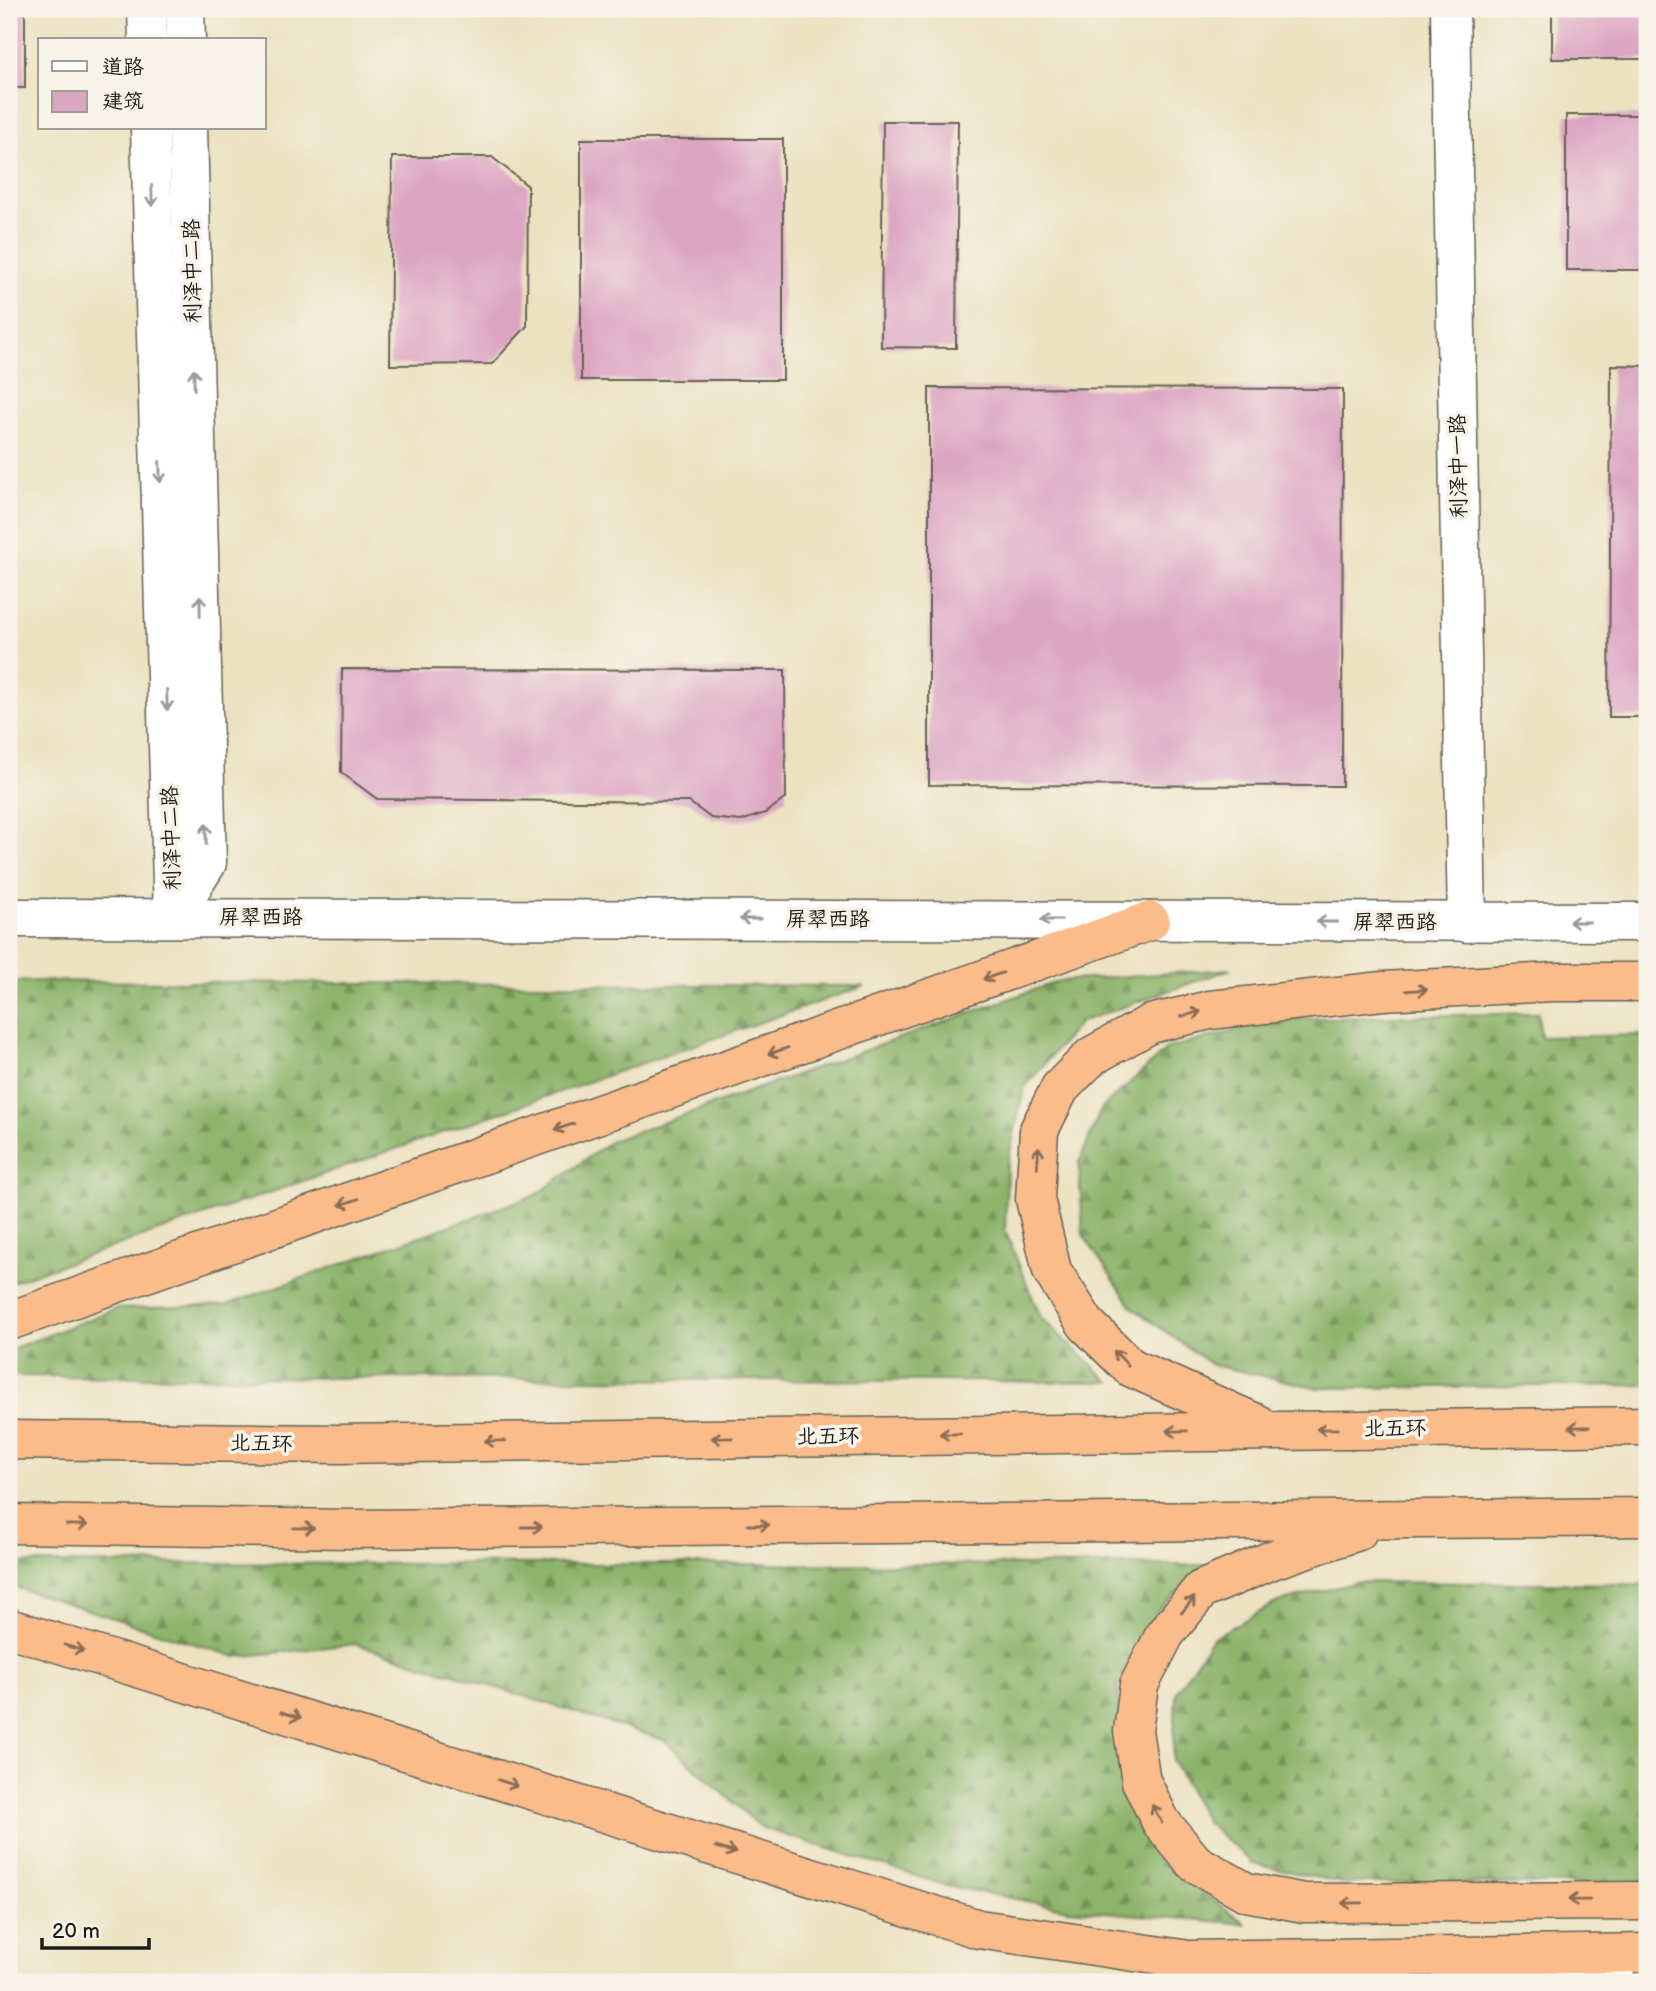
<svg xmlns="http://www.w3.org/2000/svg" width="1656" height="1991" font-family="'Balsamiq Sans','LXGW WenKai TC',sans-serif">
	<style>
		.forest { fill: url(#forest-firs); stroke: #546844; stroke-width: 2 }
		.building { fill: #dca5c2 }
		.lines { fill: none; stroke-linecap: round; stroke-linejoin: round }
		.minor-casing { stroke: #656156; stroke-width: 41 }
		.highway-casing { stroke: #656156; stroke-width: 41 }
		.minor { stroke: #fff; stroke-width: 38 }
		.highway { stroke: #fabc8b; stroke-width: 38 }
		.oneway { stroke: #999 }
		.oneway2 { stroke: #8b6c54 }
		.labels { text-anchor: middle; stroke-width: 7; stroke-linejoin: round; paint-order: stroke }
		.street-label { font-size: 21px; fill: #1c1c1c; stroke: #f7f3e8 }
	</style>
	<defs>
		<pattern id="forest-firs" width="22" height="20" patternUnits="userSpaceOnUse" patternTransform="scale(1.75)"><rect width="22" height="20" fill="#8cb46b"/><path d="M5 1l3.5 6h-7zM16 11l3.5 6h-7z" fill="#729257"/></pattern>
	</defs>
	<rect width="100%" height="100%" fill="#f7f3e8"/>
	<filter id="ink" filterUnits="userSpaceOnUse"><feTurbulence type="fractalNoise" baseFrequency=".0143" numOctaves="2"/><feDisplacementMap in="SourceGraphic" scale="14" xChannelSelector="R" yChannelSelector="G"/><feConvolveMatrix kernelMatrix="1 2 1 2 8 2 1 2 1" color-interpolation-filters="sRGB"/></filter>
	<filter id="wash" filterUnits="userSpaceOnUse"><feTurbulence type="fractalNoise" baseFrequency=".00686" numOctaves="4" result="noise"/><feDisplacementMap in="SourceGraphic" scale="28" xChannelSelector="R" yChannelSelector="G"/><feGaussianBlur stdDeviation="1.57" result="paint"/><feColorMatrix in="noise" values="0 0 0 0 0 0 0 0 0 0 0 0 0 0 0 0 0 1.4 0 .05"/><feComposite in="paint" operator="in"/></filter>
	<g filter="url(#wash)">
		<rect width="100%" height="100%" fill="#ece2c1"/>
		<g class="forest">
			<path d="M1231,969L1080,1022L1024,1088L1007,1166L1005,1231L1041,1318L1110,1382L9,1376V1350L115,1309L226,1305L536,1195L611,1141L1059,981Z"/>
			<path d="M9,981L865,986L9,1283Z"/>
			<path d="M1538,1013L1541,1037L1647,1035V1385L1319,1388L1212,1365L1133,1308L1083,1235L1079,1163L1101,1109L1168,1048L1283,1019Z"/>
			<path d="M9,1563L1206,1565L1158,1610L1118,1683L1124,1786L1163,1863L1246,1924L1068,1909L948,1886L762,1828L664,1740L356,1644L236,1657L9,1585Z"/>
			<path d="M1357,1582L1647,1584V1884L1343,1883L1254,1864L1207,1823L1173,1761L1176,1693L1212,1638L1276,1603Z"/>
		</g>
		<g id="blocks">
			<g class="building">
				<rect x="9" y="9" width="16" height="79"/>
				<path d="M376,9H597V13L376,12Z"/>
				<rect x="1552" y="9" width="95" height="50"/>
				<rect x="1566" y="115" width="81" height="155"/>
				<path d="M883,121H958L956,348L881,347Z"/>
				<rect x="581" y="139" width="202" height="241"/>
				<path d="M392,157H492L528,186L527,326L492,364L390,365Z"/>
				<path d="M1611,365L1647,366V717H1609Z"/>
				<path d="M929,388L1343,389L1342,786L929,785Z"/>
				<path d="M342,669L785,670L786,798L765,813L741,821L711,818L689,802L377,799L341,772Z"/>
			</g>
		</g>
	</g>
	<g filter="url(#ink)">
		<use href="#blocks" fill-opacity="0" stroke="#656156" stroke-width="2"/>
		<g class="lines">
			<g class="minor-casing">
				<g id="minor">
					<path d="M147,9L148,40"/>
					<path d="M185,9L186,40"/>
					<path d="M1450,9L1467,923"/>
					<path d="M150,128L173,917"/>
					<path d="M173,917L207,863L188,128"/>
					<path d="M9,918L1647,922"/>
					<path d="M1504,1982L1616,1966"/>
				</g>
			</g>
			<g class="highway-casing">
				<g id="highway">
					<path d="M9,1321L1150,921"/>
					<path d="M1258,1424L1130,1367L1086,1324L1052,1271L1035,1199L1039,1130L1060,1088L1092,1056L1150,1024L1210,1010L1383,991L1554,982H1647"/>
					<path d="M9,1440L338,1444L1647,1426"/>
					<path d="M9,1524L352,1529L1647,1517"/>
					<path d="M1358,1531L1272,1560L1201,1590L1165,1634L1139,1685L1133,1731L1141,1781L1161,1822L1195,1863L1246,1892L1304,1903L1647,1901"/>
					<path d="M9,1628L979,1929L1189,1960L1647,1953"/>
				</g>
			</g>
			<use href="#minor" class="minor"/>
			<use href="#highway" class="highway"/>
		</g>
		<defs><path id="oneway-shaft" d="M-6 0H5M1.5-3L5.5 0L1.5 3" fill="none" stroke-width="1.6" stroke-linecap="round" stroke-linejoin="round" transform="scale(1.75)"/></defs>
		<g class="oneway">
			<use href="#oneway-shaft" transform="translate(152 196) rotate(88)"/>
			<use href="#oneway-shaft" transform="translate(194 379) rotate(-91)"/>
			<use href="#oneway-shaft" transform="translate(160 472) rotate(88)"/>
			<use href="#oneway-shaft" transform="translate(200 606) rotate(-91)"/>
			<use href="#oneway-shaft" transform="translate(167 700) rotate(88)"/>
			<use href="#oneway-shaft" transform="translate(206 834) rotate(-91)"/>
			<use href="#oneway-shaft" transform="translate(750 919) rotate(-180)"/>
			<use href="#oneway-shaft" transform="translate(1051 920) rotate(-180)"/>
			<use href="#oneway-shaft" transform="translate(1327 922) rotate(-180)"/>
			<use href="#oneway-shaft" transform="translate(1579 922) rotate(180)"/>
		</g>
		<g class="oneway2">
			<use href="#oneway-shaft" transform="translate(993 976) rotate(161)"/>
			<use href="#oneway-shaft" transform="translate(1417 990) rotate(-3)"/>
			<use href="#oneway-shaft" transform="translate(1191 1014) rotate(-14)"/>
			<use href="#oneway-shaft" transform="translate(778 1051) rotate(161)"/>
			<use href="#oneway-shaft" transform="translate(564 1127) rotate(161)"/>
			<use href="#oneway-shaft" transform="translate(1038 1157) rotate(-86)"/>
			<use href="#oneway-shaft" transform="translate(349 1202) rotate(161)"/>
			<use href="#oneway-shaft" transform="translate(1121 1358) rotate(-135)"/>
			<use href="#oneway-shaft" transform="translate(1579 1427) rotate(179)"/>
			<use href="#oneway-shaft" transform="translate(1327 1429) rotate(179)"/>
			<use href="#oneway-shaft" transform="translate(1177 1431) rotate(179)"/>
			<use href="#oneway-shaft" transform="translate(950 1434) rotate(179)"/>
			<use href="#oneway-shaft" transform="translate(722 1438) rotate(179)"/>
			<use href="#oneway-shaft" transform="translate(495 1441) rotate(179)"/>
			<use href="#oneway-shaft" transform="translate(77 1525) rotate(1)"/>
			<use href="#oneway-shaft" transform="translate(759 1525)"/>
			<use href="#oneway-shaft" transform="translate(532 1527)"/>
			<use href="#oneway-shaft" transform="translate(304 1528) rotate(1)"/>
			<use href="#oneway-shaft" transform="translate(1188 1605) rotate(-51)"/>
			<use href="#oneway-shaft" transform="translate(74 1648) rotate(17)"/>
			<use href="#oneway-shaft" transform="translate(291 1715) rotate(17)"/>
			<use href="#oneway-shaft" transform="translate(508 1783) rotate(17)"/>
			<use href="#oneway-shaft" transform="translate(1157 1814) rotate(-118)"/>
			<use href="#oneway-shaft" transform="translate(726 1850) rotate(17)"/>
			<use href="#oneway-shaft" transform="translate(1579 1900) rotate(-179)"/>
			<use href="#oneway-shaft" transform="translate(1352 1903) rotate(179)"/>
		</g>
	</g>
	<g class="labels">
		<g class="street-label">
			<text transform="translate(192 271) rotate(-91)" y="7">利泽中二路</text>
			<text transform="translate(1458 466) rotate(-91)" y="7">利泽中一路</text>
			<text transform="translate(171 838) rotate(-92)" y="7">利泽中二路</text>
			<text x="261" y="924">屏翠西路</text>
			<text x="828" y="926">屏翠西路</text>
			<text x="1395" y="929">屏翠西路</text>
			<text transform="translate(1395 1428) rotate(-1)" y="7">北五环</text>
			<text transform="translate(828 1436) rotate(-1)" y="7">北五环</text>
			<text transform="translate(261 1443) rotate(1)" y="7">北五环</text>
		</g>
	</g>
	<rect width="1656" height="1991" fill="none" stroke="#f7f3e8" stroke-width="35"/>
	<rect x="38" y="38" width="228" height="91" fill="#f7f3e8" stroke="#9f9d96" stroke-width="2"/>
	<rect x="52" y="61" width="35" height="10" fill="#ffffff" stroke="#9f9d96" stroke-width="2"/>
	<text x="102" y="74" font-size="21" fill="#1c1c1c">道路</text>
	<rect x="52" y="91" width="35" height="21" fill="#dca5c2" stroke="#9f9d96" stroke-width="2"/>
	<text x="102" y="108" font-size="21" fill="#1c1c1c">建筑</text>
	<path d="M42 1938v10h107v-10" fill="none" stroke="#1c1c1c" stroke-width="3.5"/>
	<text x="52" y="1938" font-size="21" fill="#1c1c1c" stroke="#f7f3e8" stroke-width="5" paint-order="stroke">20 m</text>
</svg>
